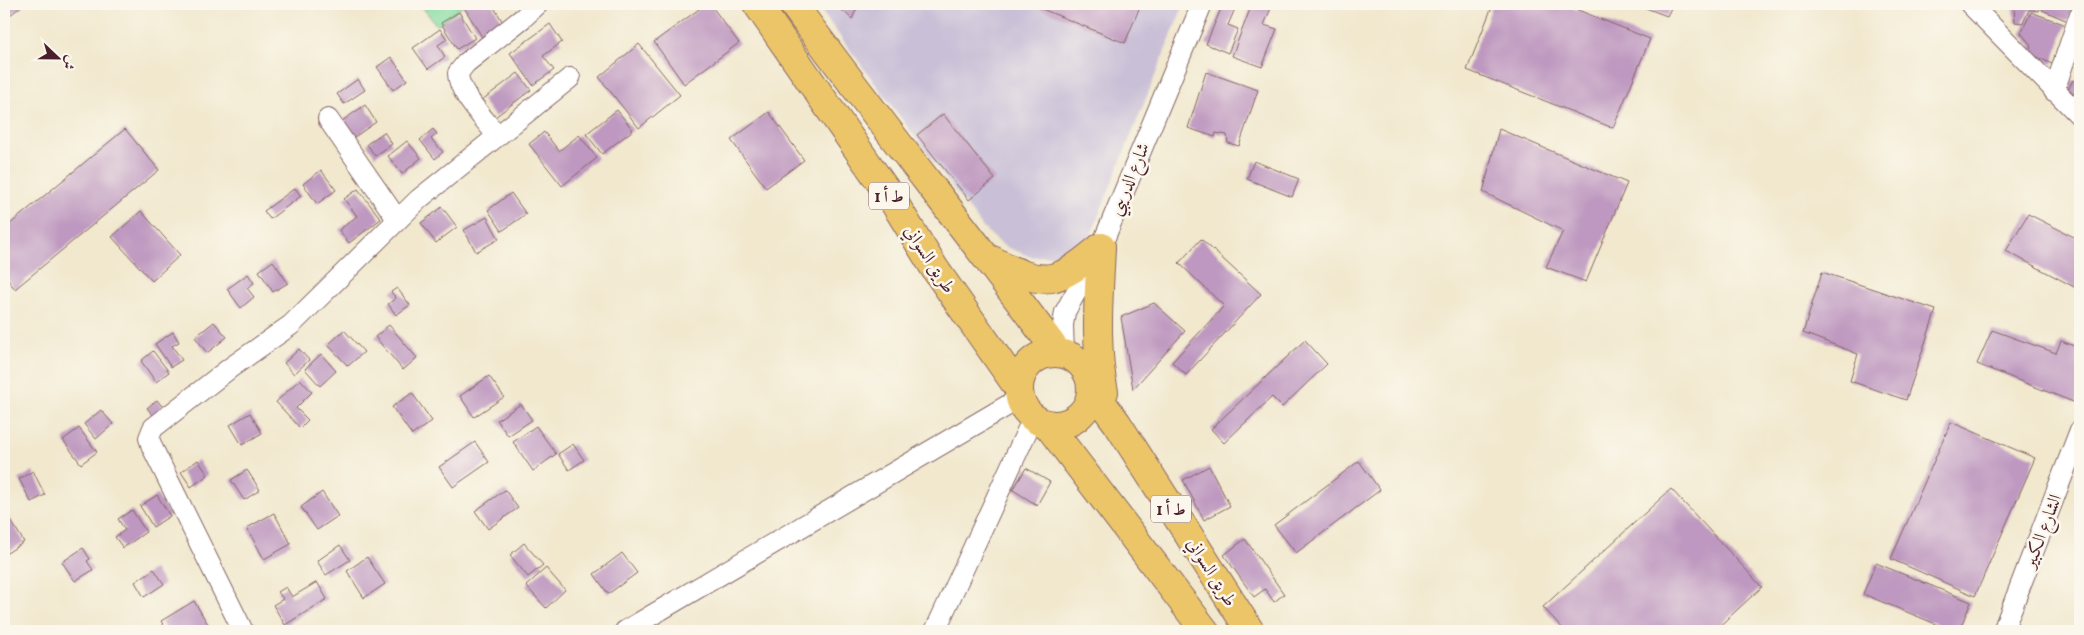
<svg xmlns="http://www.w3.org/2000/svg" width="2084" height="635" font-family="Vollkorn,Amiri,serif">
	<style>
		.industrial { fill: #c9bfd7 }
		.green { fill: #83db9f; stroke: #667d65 }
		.building { fill: #be98c0 }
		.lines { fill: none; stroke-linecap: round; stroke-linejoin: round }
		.minor-casing { stroke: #846564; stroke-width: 22 }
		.highway-casing { stroke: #846564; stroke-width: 30 }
		.minor { stroke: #fff; stroke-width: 20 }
		.highway { stroke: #edc569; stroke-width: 28 }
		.labels { text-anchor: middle; stroke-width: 5; stroke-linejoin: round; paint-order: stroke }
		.shield { fill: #fbf7ec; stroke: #7f6065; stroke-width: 1 }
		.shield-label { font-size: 16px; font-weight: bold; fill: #4a1f2b }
		.street-label { font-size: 18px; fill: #4a1f2b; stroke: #fbf7ec }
	</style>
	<rect width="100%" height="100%" fill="#fbf7ec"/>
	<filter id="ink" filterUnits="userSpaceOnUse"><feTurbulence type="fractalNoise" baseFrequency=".02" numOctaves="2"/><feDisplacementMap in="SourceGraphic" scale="10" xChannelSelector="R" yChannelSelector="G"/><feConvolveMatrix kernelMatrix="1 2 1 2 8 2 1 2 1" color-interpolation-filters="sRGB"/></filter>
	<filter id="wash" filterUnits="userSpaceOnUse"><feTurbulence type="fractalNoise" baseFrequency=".0096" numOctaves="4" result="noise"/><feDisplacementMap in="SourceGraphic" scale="20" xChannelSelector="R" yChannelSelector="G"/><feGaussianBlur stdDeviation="1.12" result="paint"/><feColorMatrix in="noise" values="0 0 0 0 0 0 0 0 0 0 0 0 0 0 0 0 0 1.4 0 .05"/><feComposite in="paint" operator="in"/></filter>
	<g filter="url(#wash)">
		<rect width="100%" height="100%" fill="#f1e8ce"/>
		<path class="industrial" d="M816,4H1184L1090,237L1064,254L1031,257L1004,246L984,229Z"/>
		<path class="green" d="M420,4H465L437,26Z"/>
		<g id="blocks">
			<g class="building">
				<path d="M4,4H24L4,20Z"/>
				<path d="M462,4H492L504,24L482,37Z"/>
				<path d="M706,4H710L739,43L684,84L654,42Z"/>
				<path d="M835,4H859L852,19Z"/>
				<path d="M1030,4H1141L1125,43Z"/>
				<path d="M1223,4H1237L1228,25L1238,29L1228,53L1206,44Z"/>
				<path d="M1252,4H1261L1271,8L1264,25L1277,29L1262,67L1232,56Z"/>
				<path d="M1493,4H1563L1650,39L1613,128L1467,70Z"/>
				<path d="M1635,4H1673L1667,16Z"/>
				<path d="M2010,4H2038L2040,5L2038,11L2029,10L2023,23L2015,22L2014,7Z"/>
				<path d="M2045,4H2074L2068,21L2042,10Z"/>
				<path d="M459,12L475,38L457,49L441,23Z"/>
				<path d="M2031,12L2066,25L2052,64L2029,53L2031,45L2021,33Z"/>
				<path d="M550,24L562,42L543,56L554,70L533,85L510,53Z"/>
				<path d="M440,29L447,39L438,45L445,57L428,69L413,48Z"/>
				<path d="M639,44L680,95L639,128L599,77Z"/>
				<path d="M391,57L407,80L393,90L377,67Z"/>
				<path d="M1206,72L1258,90L1239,146L1228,143L1227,135L1216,133L1215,137L1188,128Z"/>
				<path d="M518,73L531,90L495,117L482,100Z"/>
				<path d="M358,79L365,90L344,104L337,94Z"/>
				<path d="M2073,80L2080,83V111L2065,96Z"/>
				<path d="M365,105L376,122L353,138L342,121Z"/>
				<path d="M617,110L633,130L602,154L586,134Z"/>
				<path d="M769,112L804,160L766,188L731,140Z"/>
				<path d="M943,114L995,179L969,200L917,135Z"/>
				<path d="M125,129L159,170L15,289L4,275V229Z"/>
				<path d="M433,129L437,134L431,139L443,152L435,159L420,140Z"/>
				<path d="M1499,129L1627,183L1586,282L1546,267L1563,231L1483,192Z"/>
				<path d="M384,132L392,144L375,156L367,144Z"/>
				<path d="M544,132L559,151L579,135L597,158L562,186L529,144Z"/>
				<path d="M407,141L421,158L402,174L388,156Z"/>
				<path d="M1254,161L1299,179L1292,197L1247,179Z"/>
				<path d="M321,170L336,190L317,204L303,184Z"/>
				<path d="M295,188L301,196L270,219L264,211Z"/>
				<path d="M358,189L381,219L349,243L339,230L357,216L344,199Z"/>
				<path d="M511,193L526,214L502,231L488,210Z"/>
				<path d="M442,207L457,227L436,243L421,223Z"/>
				<path d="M141,211L180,255L152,281L112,237Z"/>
				<path d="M2028,214L2080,240V290L2006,251Z"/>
				<path d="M487,217L499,239L476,252L464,230Z"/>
				<path d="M1201,239L1261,294L1186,375L1172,362L1224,306L1179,263Z"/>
				<path d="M273,261L288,283L273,292L259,271Z"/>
				<path d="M1822,272L1936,310L1906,400L1850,381L1858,354L1803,333Z"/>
				<path d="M248,274L254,283L247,288L254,297L241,308L227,289Z"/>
				<path d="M397,288L410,305L396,315L388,304L396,298L391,292Z"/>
				<path d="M1154,303L1185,331L1133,389L1121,317Z"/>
				<path d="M214,322L227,337L207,353L195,337Z"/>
				<path d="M389,325L417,358L403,370L375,337Z"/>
				<path d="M344,330L364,352L348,366L328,345Z"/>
				<path d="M1992,330L2056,353L2061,341L2080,348V390L2076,403L1977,364Z"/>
				<path d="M173,332L179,342L172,346L182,360L171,367L155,344Z"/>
				<path d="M1305,340L1327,364L1282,407L1272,397L1224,443L1211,429Z"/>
				<path d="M299,349L309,360L294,374L284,363Z"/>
				<path d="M153,351L169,372L156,382L141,361Z"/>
				<path d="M321,354L336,371L320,386L305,369Z"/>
				<path d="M489,376L504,397L474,417L460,396Z"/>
				<path d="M300,379L312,392L296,408L308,420L300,428L276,402Z"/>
				<path d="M412,393L432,421L412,435L392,407Z"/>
				<path d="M157,400L168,414L159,422L147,408Z"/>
				<path d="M521,404L532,420L508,436L497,420Z"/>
				<path d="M101,410L113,424L96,439L84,424Z"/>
				<path d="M250,413L262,433L242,445L230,425Z"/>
				<path d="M1951,422L2035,458L1975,596L1891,559Z"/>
				<path d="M536,426L556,454L533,471L513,442Z"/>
				<path d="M79,428L97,452L81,464L63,440Z"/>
				<path d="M475,442L489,462L453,487L439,467Z"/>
				<path d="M573,444L584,460L569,470L558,454Z"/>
				<path d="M198,460L208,475L191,487L181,472Z"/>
				<path d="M1359,461L1380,490L1296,553L1274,525Z"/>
				<path d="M1209,466L1230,506L1204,520L1183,480Z"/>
				<path d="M1026,468L1050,482L1037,505L1013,490Z"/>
				<path d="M247,470L260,490L244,500L231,480Z"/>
				<path d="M33,471L45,495L31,502L19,479Z"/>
				<path d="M1671,489L1762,587L1714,631H1565L1543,607Z"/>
				<path d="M505,490L518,508L488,529L475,511Z"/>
				<path d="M322,492L338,516L317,530L301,507Z"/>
				<path d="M157,495L170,516L153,527L140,506Z"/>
				<path d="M132,510L146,532L123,548L115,537L125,530L118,519Z"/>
				<path d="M274,513L291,544L264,559L247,528Z"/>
				<path d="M10,519L24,542L4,555V522Z"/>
				<path d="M1245,539L1284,594L1274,602L1265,589L1254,597L1224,555Z"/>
				<path d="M524,543L543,565L528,577L510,555Z"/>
				<path d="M340,545L350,560L326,575L317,561Z"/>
				<path d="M83,548L90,559L87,561L93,570L75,581L62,562Z"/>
				<path d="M622,553L637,573L608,594L594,574Z"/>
				<path d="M367,557L385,584L364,598L347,571Z"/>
				<path d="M1876,563L1971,602L1959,631H1953L1863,594Z"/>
				<path d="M546,568L565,590L546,608L526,586Z"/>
				<path d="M154,569L164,584L144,597L135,582Z"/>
				<path d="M317,582L327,599L285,625L273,605L283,599L278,592L286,587L292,597Z"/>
				<path d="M194,601L212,631H167L161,621Z"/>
			</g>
		</g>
	</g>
	<g filter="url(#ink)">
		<use href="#blocks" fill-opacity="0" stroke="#846564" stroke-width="1"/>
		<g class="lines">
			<g class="minor-casing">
				<g id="minor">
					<path d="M1970,4L2080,116"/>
					<path d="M2054,91L2080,14"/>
					<path d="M328,119L397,219"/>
					<path d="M497,136C486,120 458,93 458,73L466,63L523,18L538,4"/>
					<path d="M1064,354L1063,325L1065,312L1101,247L1202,4"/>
					<path d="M243,631L152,447L149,438L153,428L230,368L291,325L419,199L570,78"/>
					<path d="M625,631L1020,398"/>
					<path d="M935,631L1033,418"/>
					<path d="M2003,631L2080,430"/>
				</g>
			</g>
			<g class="highway-casing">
				<g id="highway">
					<path d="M757,4L890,196L935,269L1019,389"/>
					<path d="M793,4C879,122 971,235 1058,353"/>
					<path d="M1101,247C1099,295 1094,344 1104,392"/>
					<path d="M992,260C1045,288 1056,285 1101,247"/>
					<circle cx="1055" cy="389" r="36"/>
					<path d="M1091,388L1117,423L1250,631"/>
					<path d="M1047,424L1205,631"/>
				</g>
			</g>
			<use href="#minor" class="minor"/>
			<use href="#highway" class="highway"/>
		</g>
	</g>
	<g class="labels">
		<g class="shield">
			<rect x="869" y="182.5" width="40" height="27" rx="4"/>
			<rect x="1151" y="495.5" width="40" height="27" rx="4"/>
		</g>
		<g class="shield-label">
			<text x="889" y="202">ط أ 1</text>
			<text x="1171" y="515">ط أ 1</text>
		</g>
		<g class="street-label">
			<text transform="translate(1129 179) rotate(-67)" y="6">شارع الدريبي</text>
			<text transform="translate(930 259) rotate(57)" y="6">طريق السواني</text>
			<text transform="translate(2042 531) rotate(-69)" y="6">الشارع الكبير</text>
			<text transform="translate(1212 572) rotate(58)" y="6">طريق السواني</text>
		</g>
	</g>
	<rect width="2084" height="635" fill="none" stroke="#fbf7ec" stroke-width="20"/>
	<g transform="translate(58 58) rotate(112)" stroke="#fbf7ec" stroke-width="4" paint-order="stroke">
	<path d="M0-4L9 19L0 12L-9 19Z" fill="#4a1f2b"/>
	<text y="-8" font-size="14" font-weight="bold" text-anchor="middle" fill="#4a1f2b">ش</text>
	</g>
</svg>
